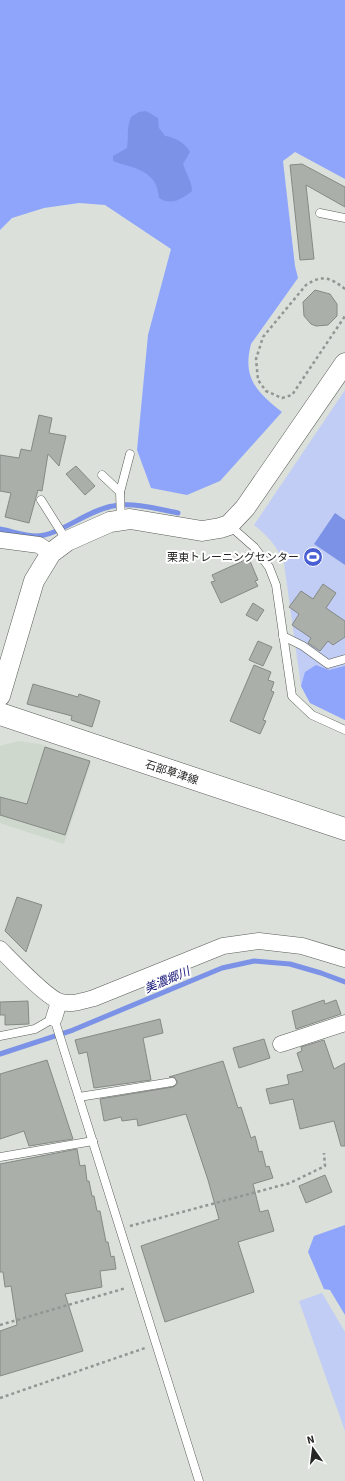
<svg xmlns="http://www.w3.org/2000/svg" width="345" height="1481" font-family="'Source Sans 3','Noto Sans JP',sans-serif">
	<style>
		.built { fill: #ced8cc }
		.green { fill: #c1cdf5 }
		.forest { fill: #8ea5fb }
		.water { fill: #7c92e6 }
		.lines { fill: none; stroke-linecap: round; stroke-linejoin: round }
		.stream { stroke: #7c92e6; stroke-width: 5 }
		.building { fill: #abafaa; stroke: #858a85 }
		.service-casing { stroke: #595d58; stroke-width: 9 }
		.minor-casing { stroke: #595d58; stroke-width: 17 }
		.tertiary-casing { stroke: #595d58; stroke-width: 21 }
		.secondary-casing { stroke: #595d58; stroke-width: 23 }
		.path { stroke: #929692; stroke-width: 2.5; stroke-dasharray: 3 3; stroke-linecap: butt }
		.service { stroke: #fff; stroke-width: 8 }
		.minor { stroke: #fff; stroke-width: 16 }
		.tertiary { stroke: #fff; stroke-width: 20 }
		.secondary { stroke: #fff; stroke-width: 22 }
		.labels { text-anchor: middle; stroke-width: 4; stroke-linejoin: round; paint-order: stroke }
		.poi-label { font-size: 11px; fill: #252624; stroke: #fff; text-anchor: end }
		.street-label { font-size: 11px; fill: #252624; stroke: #fff }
		.water-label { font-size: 12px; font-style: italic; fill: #181879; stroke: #fff }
	</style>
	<rect width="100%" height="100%" fill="#dbe0db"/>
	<path class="built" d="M18,741L40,744L91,763L64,844L0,823V746Z"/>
	<g class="green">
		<path d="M345,390V720L310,703L301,686L284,563C277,546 268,536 254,525Z"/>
		<path d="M322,1293L345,1332V1431L299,1301Z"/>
	</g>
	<g class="forest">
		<path d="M0,0H345V179L295,152L283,161L295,266L298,278L251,344C242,378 257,392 282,412L220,481L187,495L151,488L137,450L148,335L171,249L105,205L79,203L44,208L12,218L0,230Z"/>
		<path d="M316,665L329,670L345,666V720L310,703L301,686L305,672Z"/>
		<path d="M345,1225V1315L330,1290L324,1289L308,1252L314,1236Z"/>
	</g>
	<g class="water">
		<path d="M146,111L158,118L159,128L165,136C175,137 185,143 190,152L183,164C186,173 192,182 192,191C182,199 171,206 159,198C157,169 134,169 113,161V156L127,148C129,135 126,130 131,117L139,112Z"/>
		<path d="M335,513L345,520V565L314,544Z"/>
	</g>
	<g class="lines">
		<g class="stream">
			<path d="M0,529C11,531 25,536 36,536C59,536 87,510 113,506C134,502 158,509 178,513"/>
			<path d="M0,1054L73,1030L222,968L254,961L290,964L321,973L345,982"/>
		</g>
	</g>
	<g class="building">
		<path d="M302,164L345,187V207L306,185L314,259L300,260L290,165Z"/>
		<path d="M315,290L330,294L337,304V316L328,325L316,326L311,324L304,316L303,302Z"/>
		<path d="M39,415L52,418L49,433L66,436L59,466L48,454L42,491L38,490L29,523L5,517L11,493L0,491V455L19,458L21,449L31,451Z"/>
		<path d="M76,466L95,486L85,495L66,474Z"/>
		<path d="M245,560L246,562L250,561L258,580L255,581L258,586L221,603L211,582L215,581L212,575Z"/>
		<path d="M323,584L336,593L326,608L345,621V637L333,645L328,641L320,651L308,643L311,638L292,625L299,614L289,607L301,591L313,599Z"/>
		<path d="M253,603L264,610L257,621L246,615Z"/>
		<path d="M258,641L272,647L263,666L249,660Z"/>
		<path d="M254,665L271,672L268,680L274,682L271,691L274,692L263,720L266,721L260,734L230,721Z"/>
		<path d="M33,684L78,697L79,694L100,701L92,727L71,720L72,716L27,704Z"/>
		<path d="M45,747L90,761L65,835L0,815V797L27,804Z"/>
		<path d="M17,897L42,905L26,952L5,931Z"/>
		<path d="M324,1000L325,1004L336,1000L341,1014L296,1029L292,1011Z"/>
		<path d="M28,1001L29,1024L5,1025V1015H0V1002Z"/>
		<path d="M160,1019L163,1033L143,1038L151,1080L94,1088L87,1052L79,1054L75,1040Z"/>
		<path d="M264,1039L270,1058L239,1068L233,1048Z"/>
		<path d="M324,1040L334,1069L345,1063V1146H341L334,1121L300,1129L293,1099L270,1104L266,1089L289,1084L287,1075L303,1071L297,1053L302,1051L301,1047Z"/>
		<path d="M47,1060L73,1139L29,1146L24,1131L0,1139V1074Z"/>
		<path d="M223,1061L238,1108L241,1107L251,1138L255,1136L259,1152L262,1151L266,1167L269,1166L273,1178L253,1184L260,1212L268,1210L274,1231L238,1242L254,1292L165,1322L141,1246L219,1219L208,1180L186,1114L138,1126L137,1119L122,1121L121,1117L104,1121L100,1099L173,1087L177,1084V1081L174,1077H169Z"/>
		<path d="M77,1149L80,1166L85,1165L87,1181H89L92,1196H94L97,1211H100L106,1242H108L111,1257L114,1256L116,1269L100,1271L102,1287L65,1294L83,1351L0,1376V1331L17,1325L11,1286L5,1287L3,1272H0V1164Z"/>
		<path d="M325,1175L332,1192L306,1203L299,1186Z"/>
	</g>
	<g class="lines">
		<g class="service-casing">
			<g id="service">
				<path d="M320,213L345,218"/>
				<path d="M102,475L120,492L121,520"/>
				<path d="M120,492L130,454"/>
				<path d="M41,500L67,541"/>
				<path d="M229,525L254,547L269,567L276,585L292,696L312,715L345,730"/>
				<path d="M283,636L303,646L328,664L345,659"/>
				<path d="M0,1036L35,1029L54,1018L199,1481"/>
				<path d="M79,1097L172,1082"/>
				<path d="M0,1157L93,1141"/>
			</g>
		</g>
		<g class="minor-casing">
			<g id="minor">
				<path d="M0,540L39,545L51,553"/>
				<path d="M0,949C11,960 48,999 61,1002C72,1005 83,1001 94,998L223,946L259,941L302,946L345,959"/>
				<path d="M54,1018L59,1002"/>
				<path d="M281,1044L345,1023"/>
			</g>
		</g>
		<g class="tertiary-casing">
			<path id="tertiary" d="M0,696L34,581L51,553L67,541L110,522L130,519L202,531L220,528L229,525L245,508L345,363"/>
		</g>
		<g class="secondary-casing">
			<path id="secondary" d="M0,714L345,829"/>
		</g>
		<g class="path">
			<path d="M345,289C331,278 322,274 306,285L263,337L256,359L258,380L266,391L282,398L292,395L345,316"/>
			<path d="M130,1226L290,1183L325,1166L324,1153"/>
			<path d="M0,1325L126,1288"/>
			<path d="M0,1398L145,1348"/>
		</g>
		<use href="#service" class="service"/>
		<use href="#minor" class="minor"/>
		<use href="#tertiary" class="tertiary"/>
		<use href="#secondary" class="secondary"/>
	</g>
	<defs>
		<g id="stadium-disc" transform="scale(1)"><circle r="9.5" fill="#4a5ed3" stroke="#fff"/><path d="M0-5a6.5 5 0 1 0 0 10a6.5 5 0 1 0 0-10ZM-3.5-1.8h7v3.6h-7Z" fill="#fff"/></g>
	</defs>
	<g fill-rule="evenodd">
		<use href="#stadium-disc" x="313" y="557"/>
	</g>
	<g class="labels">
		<g class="poi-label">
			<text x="299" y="561">栗東トレーニングセンター</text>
		</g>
		<g class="street-label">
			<text transform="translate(172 772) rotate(18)" y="4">石部草津線</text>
		</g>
		<g class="water-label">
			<text transform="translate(167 980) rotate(-23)" y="4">美濃郷川</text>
		</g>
	</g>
	<g transform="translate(313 1449) rotate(346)" stroke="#ffffff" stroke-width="3" paint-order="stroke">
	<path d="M0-3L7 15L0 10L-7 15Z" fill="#252624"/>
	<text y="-6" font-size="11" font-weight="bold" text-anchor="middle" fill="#252624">N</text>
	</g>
</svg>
